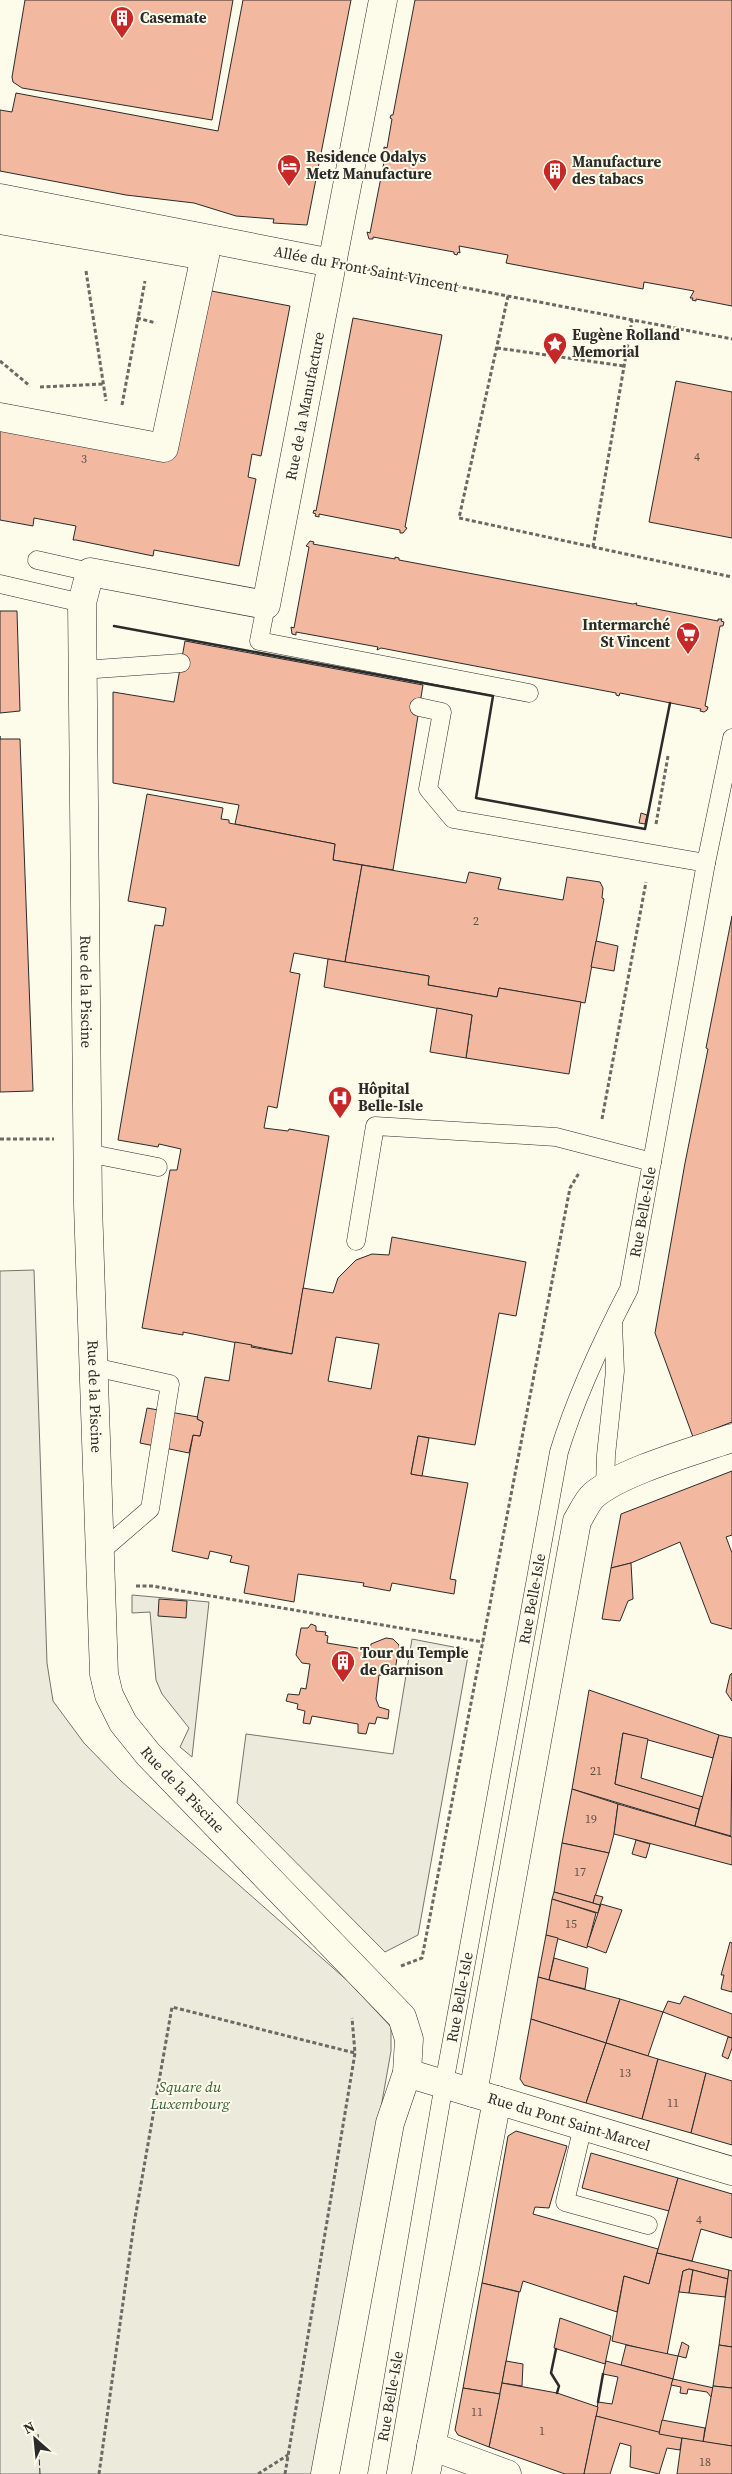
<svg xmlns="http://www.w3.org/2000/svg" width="732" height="2474" font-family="'Source Serif 4',serif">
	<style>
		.green { fill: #ecebdb; stroke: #74746e }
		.building { fill: #f2b8a0; stroke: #2b2b2b; fill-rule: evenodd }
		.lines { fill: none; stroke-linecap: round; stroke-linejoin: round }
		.service-casing { stroke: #2b2b2b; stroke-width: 19 }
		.pedestrian-casing { stroke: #2b2b2b; stroke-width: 29 }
		.minor-casing { stroke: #2b2b2b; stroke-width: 29 }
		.tertiary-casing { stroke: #2b2b2b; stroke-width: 29 }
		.path { stroke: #6a6964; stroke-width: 3; stroke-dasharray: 4 2.5; stroke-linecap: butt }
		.service { stroke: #fdfbea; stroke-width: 18 }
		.pedestrian { stroke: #fdfbea; stroke-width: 28 }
		.minor { stroke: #fdfbea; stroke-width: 28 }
		.tertiary { stroke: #fdfbea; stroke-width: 28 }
		.fence { stroke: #2b2b2b; stroke-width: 1; stroke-dasharray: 6 2.5; stroke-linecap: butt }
		.wall { stroke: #2b2b2b; stroke-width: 2.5 }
		.labels { text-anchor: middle; stroke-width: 4; stroke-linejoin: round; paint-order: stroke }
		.number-label { font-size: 12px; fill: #5d4e48 }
		.poi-label { font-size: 15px; font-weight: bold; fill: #2b2b2b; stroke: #fdfbea; text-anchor: start }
		.street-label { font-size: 15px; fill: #2b2b2b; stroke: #fdfbea }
		.park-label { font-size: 15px; font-style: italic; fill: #34623c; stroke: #fdfbea }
	</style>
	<rect width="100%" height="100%" fill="#fdfbea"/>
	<g class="green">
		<path d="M34,1270L47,1663L53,1701L84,1743L121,1781L349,1982L391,2027V2051L316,2474H0V1271Z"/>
		<path d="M132,1595L209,1602L192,1757L180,1747L189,1728L162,1694L156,1680L150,1612L132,1613Z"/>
		<path d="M412,1639L469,1650L418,1935L385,1952L237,1803L246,1734L393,1754Z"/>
	</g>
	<g class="building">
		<path d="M25,0H233L212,120L22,88L13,82L12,77Z"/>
		<path d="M243,0H351L307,225L273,223L274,219L236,216L194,203L126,195L0,171V110L12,112L16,93L218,131Z"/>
		<path d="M415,0H732V306L696,299V301L692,300L693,298H690L694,291L644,282L643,289L506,263L508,255L459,246L460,253L458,252L457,255L454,254V252L373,237V239H369L367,232L370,233L386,152L384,151V147L387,148L392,119L390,118L391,115H393Z"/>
		<path d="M201,289L290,306L261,456L252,454L248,477L256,479L239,566L154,550L153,556L76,540H73L76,526L34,518L33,526L0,520V429L168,461Z"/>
		<path d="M353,318L442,335L405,527L407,528L403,533H400V530L319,514V517L315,516L316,514L313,513L314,510L316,511Z"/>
		<path d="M676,381L732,392V538L649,522Z"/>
		<path d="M310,541L314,542L313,544L395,559V557L399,558V560L633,604L637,603L636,605L718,621V619H722L721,621L724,622L723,626H720L705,706L708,707L707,710L704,712L700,711L701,709L620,693L619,696L616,695V693L381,648L377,650L378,647L296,632V635L292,634L291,627L294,628L309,547L306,546Z"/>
		<path d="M0,611H17L20,711L0,713Z"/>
		<path d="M185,641L423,685L393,870L333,860L335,844L235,824L239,805L113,783V692L174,702Z"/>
		<path d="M0,736V739H20L33,1091L0,1092Z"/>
		<path d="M147,794L223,808L221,819L229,820V823L335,844L333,860L362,865L345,962L294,953L290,972L300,974L277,1108L268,1106L264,1128L288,1131L289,1129L329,1136L292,1354L183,1332V1335L142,1328L170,1170H177L181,1149L159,1144L158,1147L118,1140L155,925L163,926L166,908L128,901Z"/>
		<path d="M641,813L647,815L645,824L639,823Z"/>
		<path d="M362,865L466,883L469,872L501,878L498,889L563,900L567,877L600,882L603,888L602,898L604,899L585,1003L499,988L497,997L428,985L429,976L345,962Z"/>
		<path d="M732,916V1422L693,1437L655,1333L685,1163L708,1049L706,1048Z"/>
		<path d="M596,941L618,946L614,971L591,967Z"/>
		<path d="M328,959L429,976L428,985L497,997L499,988L581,1002L569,1074L466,1058L472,1015L324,987Z"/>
		<path d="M437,1008L472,1015L466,1058L430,1052Z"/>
		<path d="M392,1237L526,1262L516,1316L499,1313L475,1445L418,1436L411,1474L468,1483L450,1579L456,1580L454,1594L392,1583L390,1591L363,1586L364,1583L298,1574L294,1602L244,1593L249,1566L230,1562L232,1556L210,1551L208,1559L172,1551L193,1435L200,1436L203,1422L197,1419L205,1377L229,1381L235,1342L252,1345L251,1347L292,1354L303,1288L333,1293L338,1278L356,1260L372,1254L389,1255ZM336,1337L379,1344L371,1389L328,1381Z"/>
		<path d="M147,1408L198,1417L197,1419L203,1422L200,1436L193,1435L189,1453L140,1443Z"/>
		<path d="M418,1436L429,1438L422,1476L411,1474Z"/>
		<path d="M732,1471V1535L726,1537L732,1553V1629L711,1623L680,1542L631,1563L611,1568L621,1514Z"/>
		<path d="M631,1563L633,1599L628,1601L620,1621L602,1619L611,1568Z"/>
		<path d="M159,1599L187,1601L186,1618L158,1616Z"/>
		<path d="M311,1624L316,1626V1631L326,1632L325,1635L328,1636L327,1643L370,1650L371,1644L386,1638L393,1639L399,1645L395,1671L388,1676L379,1675L376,1699L379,1707L389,1710L388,1719L377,1717L375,1724L369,1723L366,1734L358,1733V1724L312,1716L310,1724L303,1723L305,1711L297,1709L298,1704L286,1701L288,1694L299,1695L301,1688L306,1689L310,1664L302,1663L296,1655L301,1628H308Z"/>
		<path d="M732,1673V1701L726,1692L730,1675Z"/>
		<path d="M589,1690L719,1735L713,1758L623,1733L615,1784L699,1809L695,1826L572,1789Z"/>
		<path d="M623,1733L648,1739L641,1778L703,1797L699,1809L615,1784Z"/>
		<path d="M719,1735L732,1738L731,1836L695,1826Z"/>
		<path d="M572,1789L618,1804L614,1834L609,1853L562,1843Z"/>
		<path d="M618,1804L732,1837V1865L614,1834Z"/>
		<path d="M636,1840L650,1844L646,1858L632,1854Z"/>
		<path d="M562,1843L609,1853L593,1903L554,1892Z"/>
		<path d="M554,1892L600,1905L598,1913L552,1899Z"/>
		<path d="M595,1895L603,1897L600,1905L593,1903Z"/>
		<path d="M552,1899L596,1913L587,1948L546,1935Z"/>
		<path d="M601,1904L622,1910L606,1953L587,1946Z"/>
		<path d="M546,1935L558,1938L549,1980L538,1977Z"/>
		<path d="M730,1942L732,1943V1992L721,1989L724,1975H721Z"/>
		<path d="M554,1958L588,1968L585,1989L549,1980Z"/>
		<path d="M538,1977L620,1999L606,2043L531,2019Z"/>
		<path d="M684,1996L732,2014V2038L663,2012L668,2001L680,2004Z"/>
		<path d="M620,1999L663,2012L648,2056L606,2043Z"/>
		<path d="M531,2019L606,2043L586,2103L524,2085L520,2079Z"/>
		<path d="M728,2037L732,2038V2048L728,2059L722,2056Z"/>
		<path d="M606,2043L658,2059L642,2119L586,2103Z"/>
		<path d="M658,2059L706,2073L691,2133L642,2119Z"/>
		<path d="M706,2073L732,2081V2145L691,2133Z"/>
		<path d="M516,2131L567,2146L549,2208L535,2207L533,2214L658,2249L649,2284L624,2276L617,2312L523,2281L520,2292L482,2283L508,2136Z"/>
		<path d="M591,2153L678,2178L669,2211L582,2188Z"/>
		<path d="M678,2178L732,2194V2238L701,2229L692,2261L657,2253Z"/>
		<path d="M657,2253L729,2270L728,2279L689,2269L683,2271L667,2355L612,2341L624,2276L649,2284Z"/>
		<path d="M689,2269L693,2270L689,2293L679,2292L683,2271Z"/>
		<path d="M693,2270L728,2279L725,2297L689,2293Z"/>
		<path d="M729,2270L732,2271V2347L719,2345Z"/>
		<path d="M482,2283L519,2292L500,2394L463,2388Z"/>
		<path d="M560,2318L611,2336L605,2364L554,2348Z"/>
		<path d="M682,2342L689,2346L686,2358L678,2356Z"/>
		<path d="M626,2345L678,2356L673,2379L621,2365Z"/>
		<path d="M719,2345L732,2347V2388L713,2386Z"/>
		<path d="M506,2361L523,2364L522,2386L502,2383Z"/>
		<path d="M606,2361L673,2379L659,2434L596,2416L598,2402L612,2404L618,2377L603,2374Z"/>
		<path d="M673,2379L714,2388L711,2397L707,2392L688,2389L687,2394L680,2393L681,2387L671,2385Z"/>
		<path d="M502,2383L557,2393L598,2407L584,2474H565L489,2447Z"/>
		<path d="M713,2386L732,2388V2446L703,2442Z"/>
		<path d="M463,2388L500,2394L489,2447L458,2435L455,2430Z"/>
		<path d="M596,2416L682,2438L680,2450L667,2448L659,2474L630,2467L631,2446L620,2443L610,2474H584Z"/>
		<path d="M662,2420L705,2428L703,2442L659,2434Z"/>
		<path d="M682,2438L732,2446V2474H677Z"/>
	</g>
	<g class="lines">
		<g class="service-casing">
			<g id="service">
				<path d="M37,560L90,572"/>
				<path d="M0,584L82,603"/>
				<path d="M266,605L259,641L529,693"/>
				<path d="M82,670L181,663"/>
				<path d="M419,707L442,712L428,789L453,819L706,863"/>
				<path d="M87,1153L158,1167"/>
				<path d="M356,1241L375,1126L556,1137L652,1162"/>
				<path d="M94,1367L170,1384L150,1509L99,1553"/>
				<path d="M605,1486L606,1455L615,1371L613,1324"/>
				<path d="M583,2126L565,2202L648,2225"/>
				<path id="s1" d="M377,2474L444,2084L559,1452C576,1396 602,1341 629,1289L706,863L732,738"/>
			</g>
		</g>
		<g class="pedestrian-casing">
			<path id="pedestrian" d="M0,220L205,256L164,448L0,417"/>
		</g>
		<g class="minor-casing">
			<g id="minor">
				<path id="s2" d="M383,0L266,605L90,572L82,603L88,1205L104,1674L109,1695L123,1723L148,1754L402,2017L409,2039L407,2073"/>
				<path d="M0,198L332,263"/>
				<path d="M473,2093L577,1521C582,1513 587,1501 594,1495C622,1471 695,1451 732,1438"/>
				<path d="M431,2446L507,2474"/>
				<path d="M426,2474L497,2100"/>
			</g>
		</g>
		<g class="tertiary-casing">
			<g id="tertiary">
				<path id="s3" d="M325,2474L390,2123L407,2073L732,2171"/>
			</g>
		</g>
		<g class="path">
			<path d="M367,269L732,339"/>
			<path d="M86,271L106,401"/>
			<path d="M508,296L459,518L732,577"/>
			<path d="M137,318L156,323"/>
			<path d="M497,348L624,366"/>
			<path d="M0,361L30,386"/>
			<path d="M40,387L103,384"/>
			<path d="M122,405L145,281"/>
			<path d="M593,547L632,320"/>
			<path d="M656,824L668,756"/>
			<path d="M602,1119L646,882"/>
			<path d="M0,1139H54"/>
			<path d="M136,1586H152L483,1642"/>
			<path d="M401,1966L422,1958L570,1188L579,1173"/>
			<path d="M99,2474L134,2224L172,2007L355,2053"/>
			<path d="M258,2474L288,2455"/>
			<path d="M285,2474L355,2053L352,2018"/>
		</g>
		<use href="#service" class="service"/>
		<use href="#pedestrian" class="pedestrian"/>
		<use href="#minor" class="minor"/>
		<use href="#tertiary" class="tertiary"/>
		<path class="fence" d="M38,2434L40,2474"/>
		<g class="wall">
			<path d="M114,626L493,696L476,798L645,829L670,703"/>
			<path d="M556,2349L551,2373L559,2386L557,2393"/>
			<path d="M598,2402L603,2374"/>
		</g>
	</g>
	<defs>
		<g id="building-pin" transform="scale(1.25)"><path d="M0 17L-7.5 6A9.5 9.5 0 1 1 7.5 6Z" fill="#c62828" stroke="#fdfbea"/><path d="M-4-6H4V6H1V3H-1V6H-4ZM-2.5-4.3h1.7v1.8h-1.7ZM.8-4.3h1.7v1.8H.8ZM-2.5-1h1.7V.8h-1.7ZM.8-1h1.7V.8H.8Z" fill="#fff"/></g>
		<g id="hotel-pin" transform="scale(1.25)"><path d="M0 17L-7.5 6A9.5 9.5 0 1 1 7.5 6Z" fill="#c62828" stroke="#fdfbea"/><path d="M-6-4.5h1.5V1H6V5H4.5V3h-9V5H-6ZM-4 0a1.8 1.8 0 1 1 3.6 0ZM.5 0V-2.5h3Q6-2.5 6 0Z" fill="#fff"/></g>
		<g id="sight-pin" transform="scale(1.25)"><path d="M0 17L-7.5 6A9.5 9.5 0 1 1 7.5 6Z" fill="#c62828" stroke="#fdfbea"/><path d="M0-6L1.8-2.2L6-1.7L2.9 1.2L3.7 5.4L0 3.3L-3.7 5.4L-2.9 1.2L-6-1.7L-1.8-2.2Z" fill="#fff"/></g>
		<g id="supermarket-pin" transform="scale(1.25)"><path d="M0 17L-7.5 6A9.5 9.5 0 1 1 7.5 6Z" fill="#c62828" stroke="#fdfbea"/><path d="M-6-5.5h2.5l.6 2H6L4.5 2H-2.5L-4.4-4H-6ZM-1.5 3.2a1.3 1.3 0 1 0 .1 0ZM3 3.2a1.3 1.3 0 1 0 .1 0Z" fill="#fff"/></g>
		<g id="hospital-pin" transform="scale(1.25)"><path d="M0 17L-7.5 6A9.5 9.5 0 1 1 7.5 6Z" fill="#c62828" stroke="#fdfbea"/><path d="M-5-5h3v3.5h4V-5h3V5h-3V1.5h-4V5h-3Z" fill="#fff"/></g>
	</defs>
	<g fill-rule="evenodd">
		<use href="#building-pin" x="122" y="18"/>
		<use href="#hotel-pin" x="289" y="166"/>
		<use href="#building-pin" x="555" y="171"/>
		<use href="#sight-pin" x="555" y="344"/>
		<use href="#supermarket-pin" x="688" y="634"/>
		<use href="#hospital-pin" x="340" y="1098"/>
		<use href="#building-pin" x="343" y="1662"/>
	</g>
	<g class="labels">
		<g class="number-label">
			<text x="697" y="461">4</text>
			<text x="84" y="463">3</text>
			<text x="476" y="925">2</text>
			<text x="596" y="1775">21</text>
			<text x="591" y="1823">19</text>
			<text x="580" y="1876">17</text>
			<text x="571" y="1928">15</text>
			<text x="625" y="2077">13</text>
			<text x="673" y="2107">11</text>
			<text x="699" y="2224">4</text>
			<text x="477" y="2416">11</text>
			<text x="542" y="2435">1</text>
			<text x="705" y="2466">18</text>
		</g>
		<g class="poi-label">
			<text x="140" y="23">Casemate</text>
			<text x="306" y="162">Residence Odalys<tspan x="306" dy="17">Metz Manufacture</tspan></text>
			<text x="572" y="167">Manufacture<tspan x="572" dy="17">des tabacs</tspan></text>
			<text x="572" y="340">Eugène Rolland<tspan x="572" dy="17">Memorial</tspan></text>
			<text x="670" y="630" text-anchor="end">Intermarché<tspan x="670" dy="17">St Vincent</tspan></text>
			<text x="358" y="1094">Hôpital<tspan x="358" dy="17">Belle-Isle</tspan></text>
			<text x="360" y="1658">Tour du Temple<tspan x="360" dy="17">de Garnison</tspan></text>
		</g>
		<g class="street-label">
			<text transform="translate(366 269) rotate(11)" y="5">Allée du Front Saint-Vincent</text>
			<text transform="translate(305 406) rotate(-79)" y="5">Rue de la Manufacture</text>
			<text dy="5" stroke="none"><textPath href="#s2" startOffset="1216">Rue de la Piscine</textPath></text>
			<text dy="5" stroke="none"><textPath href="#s1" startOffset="1294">Rue Belle-Isle</textPath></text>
			<text dy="5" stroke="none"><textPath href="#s2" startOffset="1621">Rue de la Piscine</textPath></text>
			<text dy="5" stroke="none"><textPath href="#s1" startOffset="889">Rue Belle-Isle</textPath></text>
			<text dy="5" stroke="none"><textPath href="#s2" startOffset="2041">Rue de la Piscine</textPath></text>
			<text dy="5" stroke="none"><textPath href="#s1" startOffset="484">Rue Belle-Isle</textPath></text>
			<text dy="5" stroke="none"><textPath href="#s3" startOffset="579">Rue du Pont Saint-Marcel</textPath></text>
			<text dy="5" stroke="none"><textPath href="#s1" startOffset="79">Rue Belle-Isle</textPath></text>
		</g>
		<g class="park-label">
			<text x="190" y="2092">Square du<tspan x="190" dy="17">Luxembourg</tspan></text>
		</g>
	</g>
	<g transform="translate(35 2439) rotate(333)" stroke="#fdfbea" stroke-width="4" paint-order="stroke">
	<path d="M0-4L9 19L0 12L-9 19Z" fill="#2b2b2b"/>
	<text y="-8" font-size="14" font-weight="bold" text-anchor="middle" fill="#2b2b2b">N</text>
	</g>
</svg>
